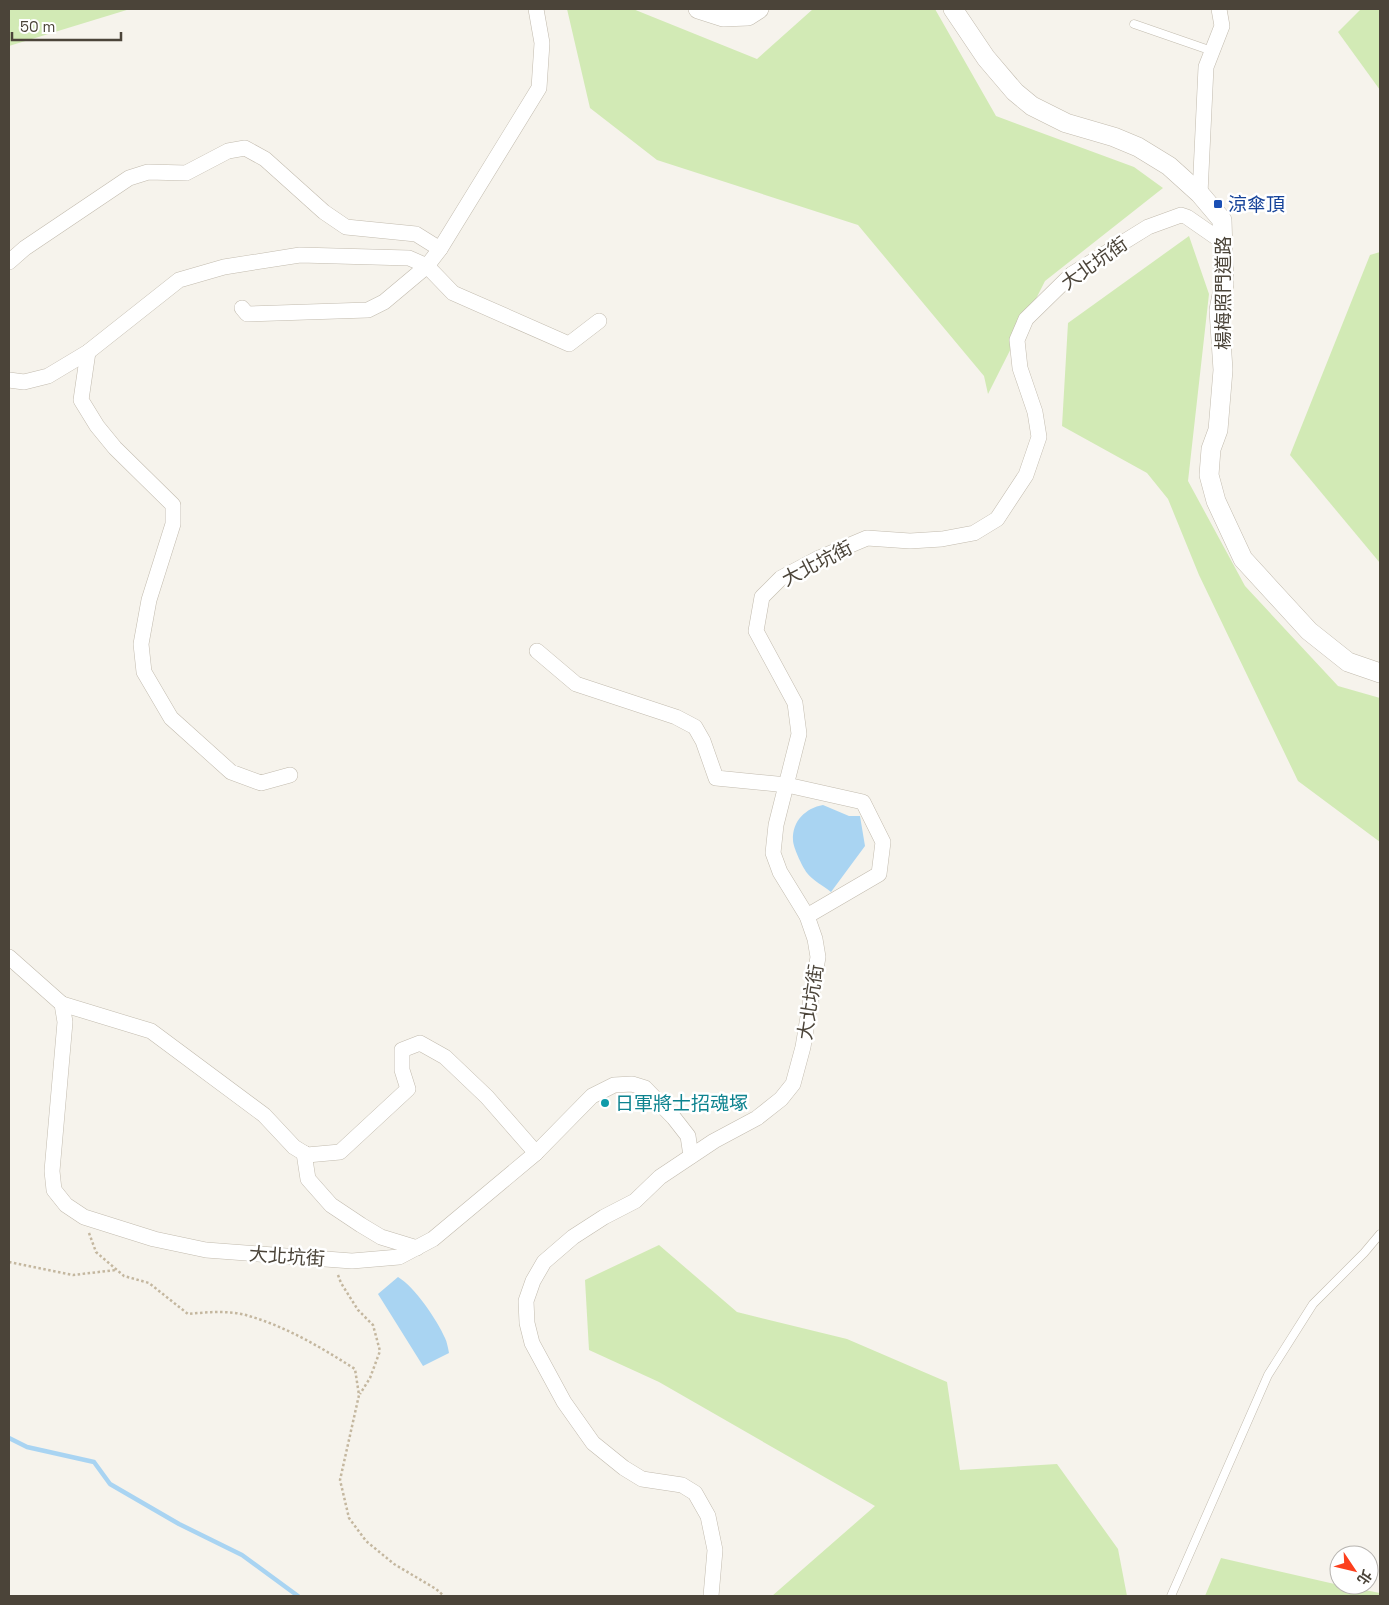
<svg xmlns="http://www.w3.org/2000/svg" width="1389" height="1605" font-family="'Space Grotesk','Noto Sans TC',sans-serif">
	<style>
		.green { fill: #d2eab5 }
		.water { fill: #a9d4f2 }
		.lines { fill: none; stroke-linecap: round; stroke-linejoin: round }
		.stream { stroke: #a9d4f2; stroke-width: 4.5 }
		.service-casing { stroke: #c2bbae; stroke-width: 9 }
		.minor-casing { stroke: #c2bbae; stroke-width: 16 }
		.tertiary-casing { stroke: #c2bbae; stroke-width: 20 }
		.path { stroke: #c4b79f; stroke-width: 2.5; stroke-dasharray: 2.5 2.5; stroke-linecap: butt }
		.service { stroke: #fff; stroke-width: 8 }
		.minor { stroke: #fff; stroke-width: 15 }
		.tertiary { stroke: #fff; stroke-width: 19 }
		.transit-dot { fill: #1a4fb4; stroke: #fff; stroke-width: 2 }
		.culture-dot { fill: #0f9aa8; stroke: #fff; stroke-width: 2 }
		.labels { text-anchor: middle; stroke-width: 5; stroke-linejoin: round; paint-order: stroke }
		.transit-label { font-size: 19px; fill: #164399; stroke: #fff; text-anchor: start }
		.street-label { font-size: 19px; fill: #4b4439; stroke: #fff }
		.culture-label { font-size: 19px; fill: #0d838f; stroke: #fff; text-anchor: start }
	</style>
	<rect width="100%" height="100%" fill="#f6f3ec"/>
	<g class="green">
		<path d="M9,9H130L9,46Z"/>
		<path d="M567,9H633L757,59L813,9H935L996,116L1134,167L1163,188L1045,281L988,394L984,376L858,225L657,160L590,108Z"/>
		<path d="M1361,9H1380V90L1338,32Z"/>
		<path d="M1189,236L1209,294L1188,481L1245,586L1338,686L1380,698V842L1298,781L1199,575L1168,499L1147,473L1062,426L1068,323Z"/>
		<path d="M1380,252V563L1290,455L1370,255Z"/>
		<path d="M659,1245L737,1312L847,1339L947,1382L960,1470L1057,1464L1118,1549L1127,1596H772L875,1506L659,1382L589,1350L585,1280Z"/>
		<path d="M1221,1558L1339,1585L1380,1593V1596H1205Z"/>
	</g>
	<g class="water">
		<path d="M823,805L849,816H860L865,846L831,892C824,886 812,880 807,873C802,866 793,847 793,840C792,821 806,808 823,805Z"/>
		<path d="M398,1277C415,1287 437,1320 445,1338C447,1342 448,1348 449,1353L423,1366L378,1294Z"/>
	</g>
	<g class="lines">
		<path class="stream" d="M9,1438L27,1447L94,1462L110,1484L179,1524L242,1555L298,1596"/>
		<g class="service-casing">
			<g id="service">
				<path d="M1134,24L1212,51"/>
				<path d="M1171,1596L1268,1375L1313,1304L1364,1253L1380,1234"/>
			</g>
		</g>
		<g class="minor-casing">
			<g id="minor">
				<path d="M536,9L542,43L539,88L440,249L427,266L453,293L569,344L599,321"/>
				<path d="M1200,194L1206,67L1222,26L1219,9"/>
				<path d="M9,262L25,248L129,178L148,172L186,173L228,151L245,148L265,159L324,212L346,227L416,234L440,249"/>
				<path d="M88,352L81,400L97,426L115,448L173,505V524L149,600L141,644L144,672L171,718L231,772L261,783L290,775"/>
				<path d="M9,380L24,382L48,376L88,352L179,280L224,267L300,255L409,258L427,266L384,302L368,310L247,314L242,308"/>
				<path d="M537,651L576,684L676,717L695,727L703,741L716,778L787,785L863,802L883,842L879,874L807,916"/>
				<path d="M9,957L62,1004L65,1022L52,1171L54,1190L66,1205L84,1217L154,1239L206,1250L352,1261L399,1257L433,1239L536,1153L592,1096L614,1085L632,1084L645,1088L674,1118L688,1136L691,1156"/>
				<path d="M62,1004L151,1031L264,1115L294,1147L307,1155L340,1152L408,1089L402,1070V1050L420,1043L445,1057L487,1097L536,1153"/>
				<path d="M304,1153L308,1179L331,1205L361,1225L381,1237L417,1248"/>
				<path d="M711,1596L715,1550L708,1516L695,1493L682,1485L642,1479L624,1468L593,1443L564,1402L532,1343L527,1323L526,1301L533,1281L544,1262L573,1237L604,1217L635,1201L660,1177L714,1141L757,1118L781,1099L793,1084L803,1047L818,957L815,939L807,916L780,872L773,853L776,825L799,734L795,703L756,631L762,597L781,578L817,559L867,538L910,541L942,539L974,533L997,519L1026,475L1039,437L1035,412L1020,368L1017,340L1026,319L1072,274L1148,227L1181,215L1187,217L1223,242"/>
			</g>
		</g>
		<g class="tertiary-casing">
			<g id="tertiary">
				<path d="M698,9L723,17L748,16L759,9"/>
				<path d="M953,9L986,58L1015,92L1032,106L1066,123L1114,137L1138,147L1169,166L1200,194L1222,220L1224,284L1219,310L1223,370L1218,430L1211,449L1209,475L1216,501L1243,559L1309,631L1348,662L1380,673"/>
			</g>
		</g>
		<g class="path">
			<path d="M89,1233L96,1252L124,1276L149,1283L188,1314C208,1312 230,1310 249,1316C287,1327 322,1348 355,1369L359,1395L340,1480L349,1518L366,1541L394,1564L436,1589L444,1596"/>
			<path d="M9,1262L73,1275L116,1270"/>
			<path d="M338,1275L341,1283L358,1310L373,1325L380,1351L370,1378L360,1394"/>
		</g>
		<use href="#service" class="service"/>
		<use href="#minor" class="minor"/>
		<use href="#tertiary" class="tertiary"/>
	</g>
	<rect class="transit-dot" x="1213" y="199" width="10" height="10" rx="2.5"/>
	<circle class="culture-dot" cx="605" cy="1103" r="5"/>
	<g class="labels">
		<g class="transit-label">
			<text x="1228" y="211">涼傘頂</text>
		</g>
		<g class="street-label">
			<text transform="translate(1094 263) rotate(-35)" y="7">大北坑街</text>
			<text transform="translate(1223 293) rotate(-90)" y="7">楊梅照門道路</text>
			<text transform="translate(817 563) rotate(-27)" y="7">大北坑街</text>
			<text transform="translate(810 1002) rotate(-81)" y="7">大北坑街</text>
			<text transform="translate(287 1256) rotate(4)" y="7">大北坑街</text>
		</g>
		<g class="culture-label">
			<text x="615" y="1110">日軍將士招魂塚</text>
		</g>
	</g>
	<rect width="1389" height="1605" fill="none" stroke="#4b4439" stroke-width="20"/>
	<g transform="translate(1354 1570) rotate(125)"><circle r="24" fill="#ffffff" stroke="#b7b4b0"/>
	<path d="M0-4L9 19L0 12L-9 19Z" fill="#fc3f1d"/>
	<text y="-8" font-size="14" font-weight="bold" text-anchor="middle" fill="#4b4439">北</text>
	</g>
	<path d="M12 32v8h109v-8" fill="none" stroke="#4b4439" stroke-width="2.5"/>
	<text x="20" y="32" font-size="15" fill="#4b4439" stroke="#ffffff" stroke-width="4" paint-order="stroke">50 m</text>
</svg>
